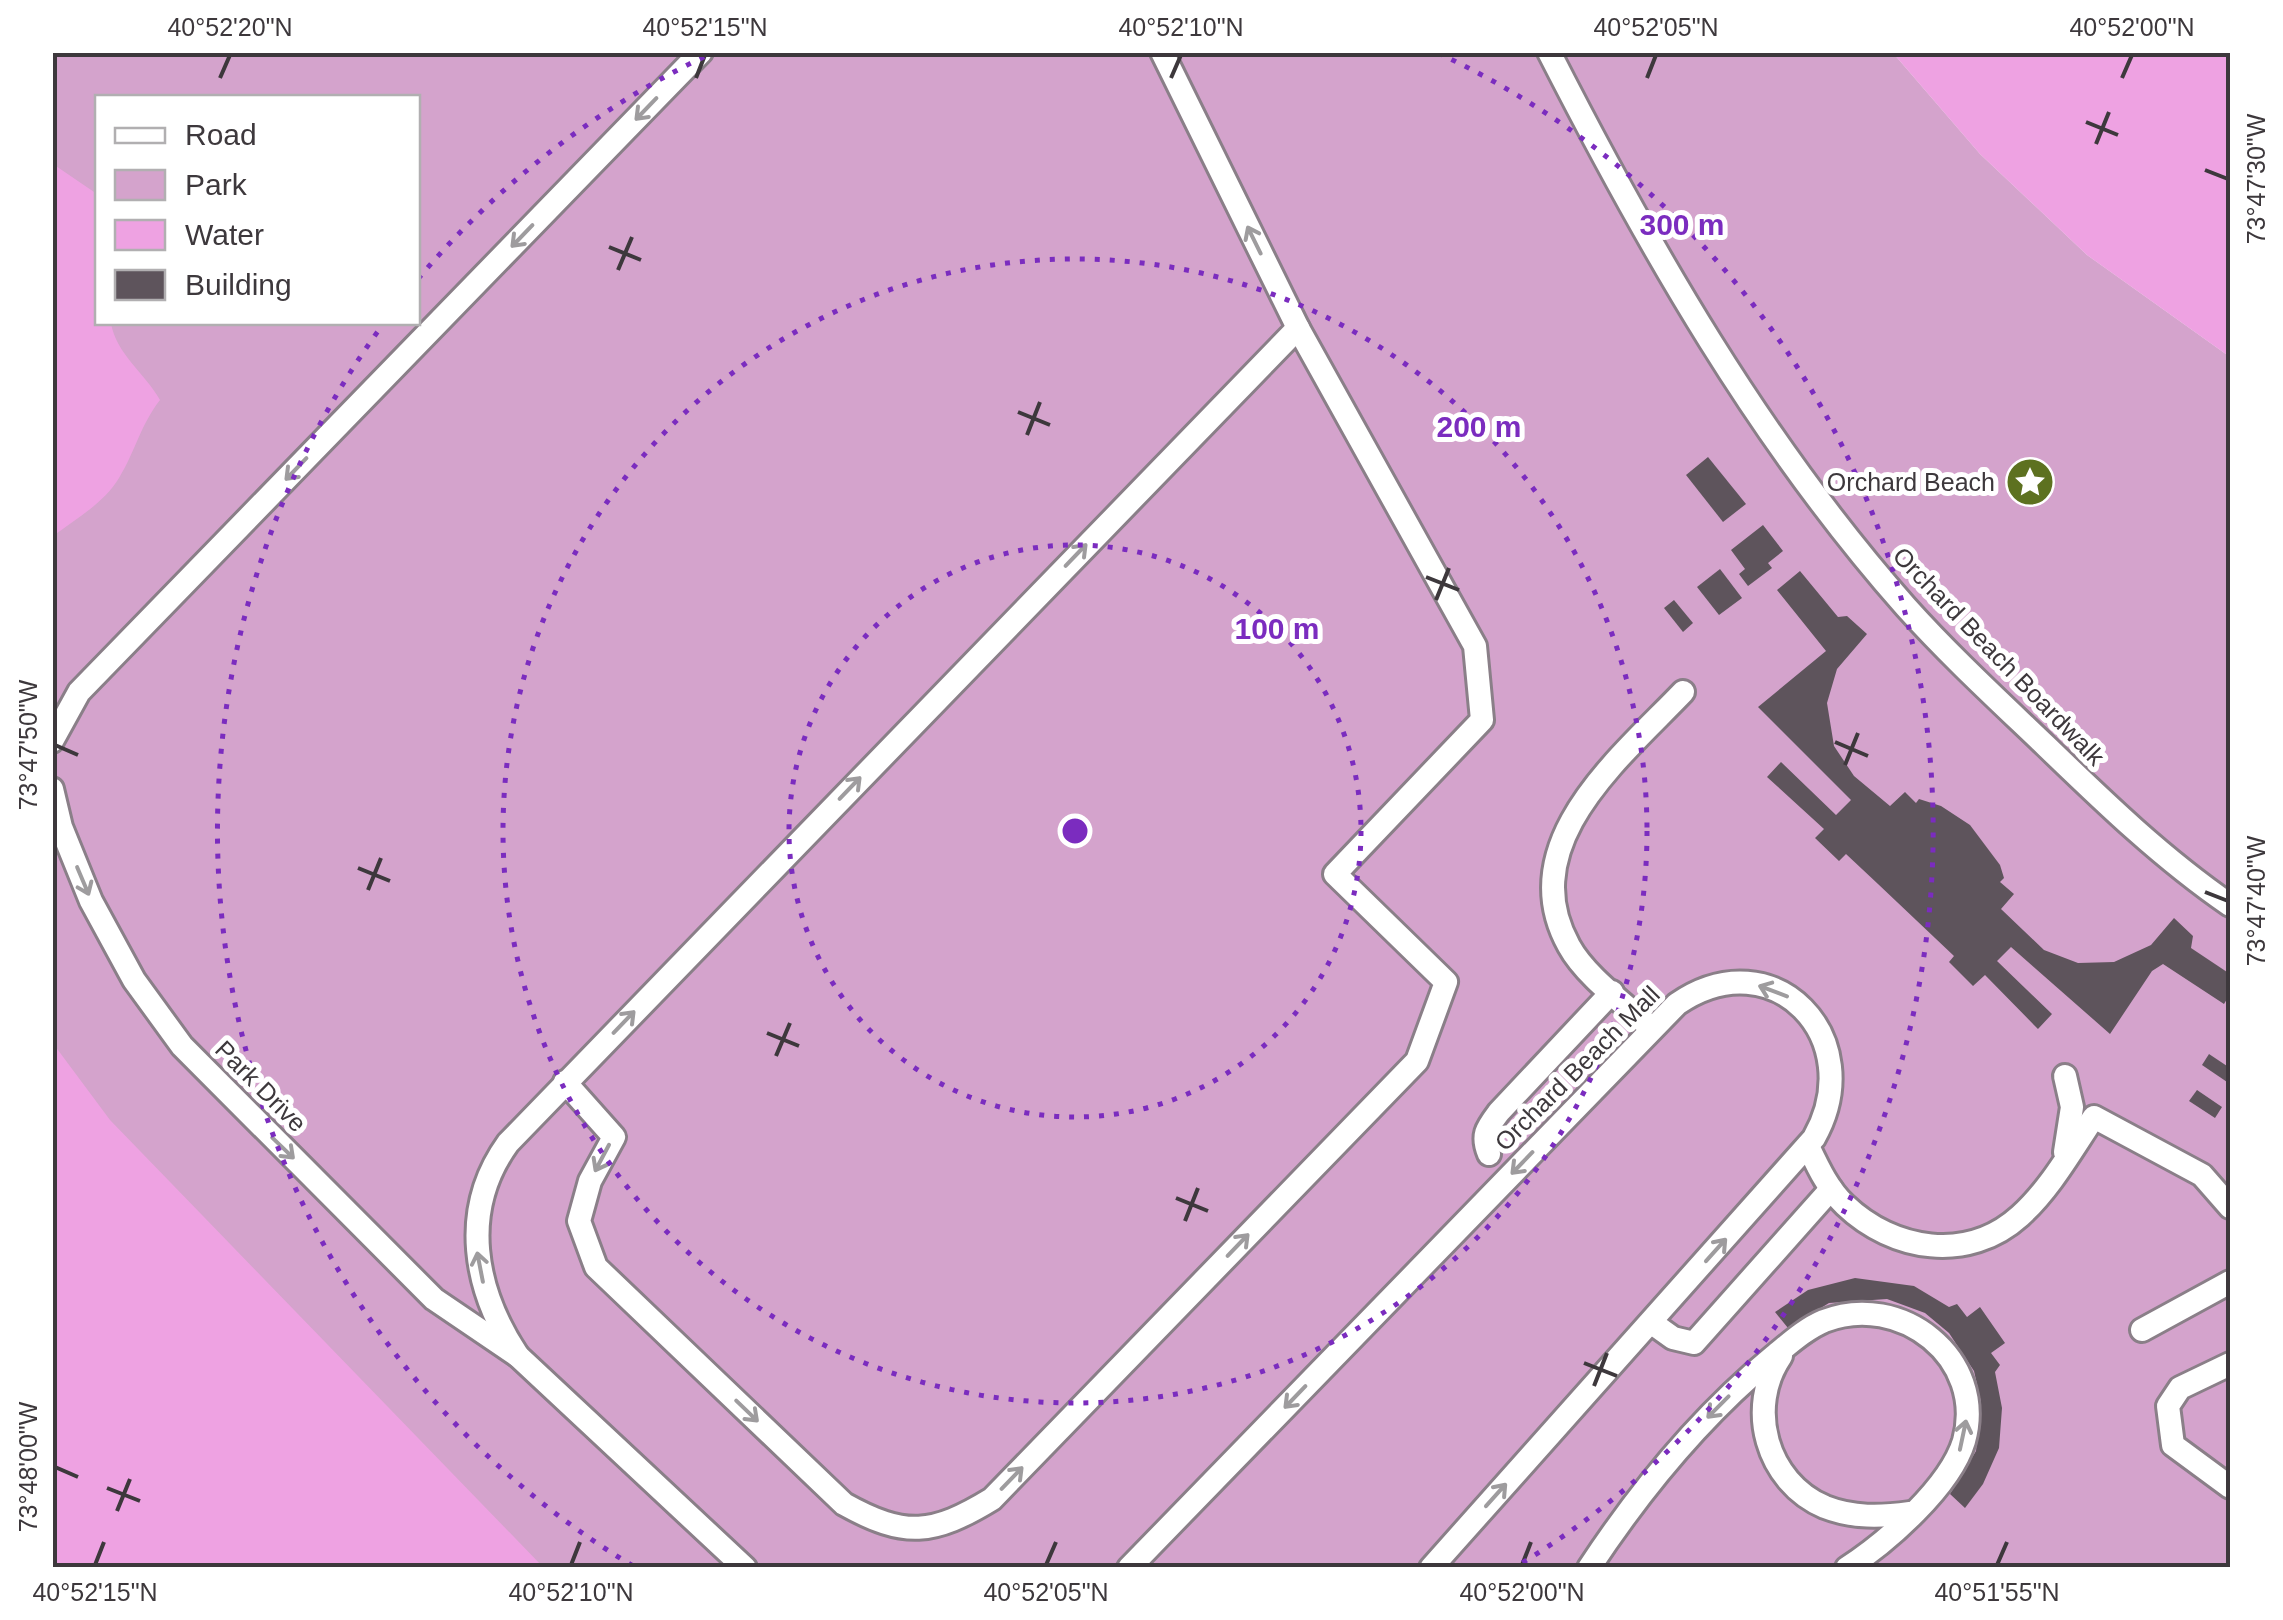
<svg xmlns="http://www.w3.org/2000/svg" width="2283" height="1620" font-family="Arial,sans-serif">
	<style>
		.green { fill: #d4a3cc; fill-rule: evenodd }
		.water { fill: #eea2e2 }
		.building { fill: #5e545c }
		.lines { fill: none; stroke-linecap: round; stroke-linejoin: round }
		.minor-casing { stroke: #8a7f88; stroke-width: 28 }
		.minor { stroke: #fff; stroke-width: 22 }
		.oneway { stroke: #9e9c9e }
		.ticks { fill: none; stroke: #3d383c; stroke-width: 4 }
		.ring { fill: none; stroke: #7b2cbf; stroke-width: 5; stroke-dasharray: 5 10 }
		.labels { text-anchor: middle; stroke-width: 10; stroke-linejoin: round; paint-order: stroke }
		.poi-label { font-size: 25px; fill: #3d383c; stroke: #fff; text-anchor: end }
		.street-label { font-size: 25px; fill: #3d383c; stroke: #fff }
		.centre { fill: #7b2cbf; stroke: #fff; stroke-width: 5 }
		.ring-label { font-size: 30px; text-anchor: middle; font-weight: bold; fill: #7b2cbf; stroke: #fff; stroke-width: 10; stroke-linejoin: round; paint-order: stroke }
		.neatline { fill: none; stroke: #3d383c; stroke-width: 4 }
		.ticks-label { font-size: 25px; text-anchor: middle; fill: #3d383c }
	</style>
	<rect width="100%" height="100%" fill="#ede1eb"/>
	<path class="green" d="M52,53H1893L1980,154L2087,255L2230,357V1567H490L53,1116ZM98,98H418V322H98Z"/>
	<g class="water">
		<path d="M1893,53H2230V357L2087,255L1980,154Z"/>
		<path d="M53,164L97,194L98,322L111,323C116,354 145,373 160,400C141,424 135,452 119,478C104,503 76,519 53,536Z"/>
		<path d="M52,1042L110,1120L543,1567H53Z"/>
	</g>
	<g class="building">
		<path d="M1708,457L1746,504L1723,522L1686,475Z"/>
		<path d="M1763,525L1783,551L1768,563L1772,568L1748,586L1739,574L1745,569L1731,550Z"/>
		<path d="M1720,569L1742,598L1719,615L1697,587Z"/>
		<path d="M1800,571L1838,617L1847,616L1867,634L1837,669L1827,703L1834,746L1854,776L1890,806L1905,792L1916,803L1919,799L1941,806L1970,825L2000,865L2004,878L2000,882L2014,894L2001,909L2044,950L2078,963L2114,962L2151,945L2174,918L2193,936L2191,948L2230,974V994L2224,1004L2163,964L2152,971L2110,1034L2011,947L1997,961L2052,1014L2038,1029L1985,975L1973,986L1949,962L1954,956L1878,884L1846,854L1839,861L1815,838L1824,829L1767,777L1781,762L1836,815L1851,800L1758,707L1826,651L1777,590Z"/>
		<path d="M1674,600L1693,623L1683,632L1664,608Z"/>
		<path d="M2209,1054L2230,1068V1084L2202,1065Z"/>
		<path d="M2197,1090L2222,1107L2215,1118L2189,1101Z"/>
		<path d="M1855,1278L1914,1286L1949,1307L1957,1304L1967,1317L1980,1307L2005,1343L1991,1353L2000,1365L1995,1372L2002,1408L1999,1448L1983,1484L1965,1508L1950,1494L1976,1451L1981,1402L1974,1371L1949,1333L1925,1313L1887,1299L1829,1303L1788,1328L1775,1312L1808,1290Z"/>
	</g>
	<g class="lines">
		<g class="minor-casing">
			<g id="minor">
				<path d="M1549,52C1649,248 1760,442 1906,607C1950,656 1999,701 2046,746C2105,803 2163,859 2230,905"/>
				<path d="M52,741L79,692L701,52"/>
				<path d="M52,789L61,827L91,901L134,980L182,1046L434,1299L518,1356L745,1568"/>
				<path d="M1651,1028C1625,1004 1586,977 1569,946C1512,844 1621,757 1683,692"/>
				<path d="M565,1082L614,1137L590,1181L579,1221L596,1267L844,1504C905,1538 933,1535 992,1499L1417,1061L1446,982L1335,874L1482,720L1475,646L1298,328L1162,52"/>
				<path d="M1808,1146C1818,1167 1828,1189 1845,1205C1893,1251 1968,1263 2020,1216C2050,1189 2071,1151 2094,1117L2202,1175L2230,1207"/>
				<path d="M2065,1152L2072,1107L2065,1076"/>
				<path d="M1489,1154C1481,1135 1487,1128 1499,1112L1612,992"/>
				<path d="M1652,1323L1673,1338L1694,1343L1831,1189"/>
				<path d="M2142,1330L2230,1282"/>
				<path d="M518,1356C474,1290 459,1211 508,1143L1298,328"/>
				<path d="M1781,1356C1746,1407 1766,1482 1825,1507C1853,1518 1881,1517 1910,1513"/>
				<path d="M2230,1364L2180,1388L2168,1406L2173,1445L2230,1487"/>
				<path d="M1129,1568L1677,1004C1774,937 1870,1039 1814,1138L1431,1568"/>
				<path d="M1589,1568C1641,1489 1701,1416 1774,1356C1789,1344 1805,1329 1824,1321C1900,1291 1987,1358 1964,1441C1950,1487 1887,1542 1847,1568"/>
			</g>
		</g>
		<use href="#minor" class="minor"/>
	</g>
	<defs><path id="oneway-shaft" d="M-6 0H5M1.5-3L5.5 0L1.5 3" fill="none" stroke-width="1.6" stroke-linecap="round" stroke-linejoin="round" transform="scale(2.5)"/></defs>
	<g class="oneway">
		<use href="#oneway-shaft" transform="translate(646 109) rotate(134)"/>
		<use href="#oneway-shaft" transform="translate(522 236) rotate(134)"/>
		<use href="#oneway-shaft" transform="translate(1254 240) rotate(-116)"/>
		<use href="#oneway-shaft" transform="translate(296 469) rotate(134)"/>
		<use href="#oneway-shaft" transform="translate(1076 555) rotate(-46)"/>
		<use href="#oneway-shaft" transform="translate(850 788) rotate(-46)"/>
		<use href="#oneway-shaft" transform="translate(83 881) rotate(67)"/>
		<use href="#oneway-shaft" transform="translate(1773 991) rotate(-159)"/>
		<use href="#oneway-shaft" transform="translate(624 1022) rotate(-46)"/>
		<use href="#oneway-shaft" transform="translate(283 1148) rotate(44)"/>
		<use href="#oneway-shaft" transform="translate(602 1158) rotate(118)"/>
		<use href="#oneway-shaft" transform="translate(1522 1163) rotate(134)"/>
		<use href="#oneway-shaft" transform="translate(1238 1245) rotate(-46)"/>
		<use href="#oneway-shaft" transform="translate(1716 1250) rotate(-48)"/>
		<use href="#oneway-shaft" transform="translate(480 1267) rotate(-101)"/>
		<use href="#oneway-shaft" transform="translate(1295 1397) rotate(134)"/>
		<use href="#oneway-shaft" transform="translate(1718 1407) rotate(135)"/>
		<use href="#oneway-shaft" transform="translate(747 1411) rotate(44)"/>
		<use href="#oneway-shaft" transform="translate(1963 1435) rotate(-78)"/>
		<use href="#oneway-shaft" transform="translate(1012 1478) rotate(-46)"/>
		<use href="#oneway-shaft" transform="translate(1496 1495) rotate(-48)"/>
	</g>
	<path class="ticks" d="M220,78L230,55M696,78L705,55M1171,78L1181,55M1647,78L1656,55M2122,78L2132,55M2086,122L2118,135M2096,144L2109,112M2205,170L2228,179M609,247L641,260M618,270L632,237M1018,412L1050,425M1027,435L1040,402M1426,577L1459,590M1436,600L1449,568M1835,742L1868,756M55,745L78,755M1845,765L1858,733M358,868L390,881M368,890L381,858M2205,892L2228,901M767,1033L799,1046M776,1056L790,1023M1176,1198L1208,1211M1185,1221L1198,1188M1584,1363L1617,1376M1594,1386L1607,1353M55,1467L78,1477M107,1488L140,1501M117,1511L130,1479M95,1565L104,1542M571,1565L580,1542M1046,1565L1056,1542M1522,1565L1531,1542M1997,1565L2007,1542"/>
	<g class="ring">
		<circle cx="1075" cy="831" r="286"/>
		<circle cx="1075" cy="831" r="572"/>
		<path d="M633 1566A858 858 0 0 1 381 327M418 279A858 858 0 0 1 712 53M1438 53A858 858 0 0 1 1517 1566"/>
	</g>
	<defs>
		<g id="sight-disc" transform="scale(2.5)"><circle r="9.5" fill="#5d7120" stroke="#fff"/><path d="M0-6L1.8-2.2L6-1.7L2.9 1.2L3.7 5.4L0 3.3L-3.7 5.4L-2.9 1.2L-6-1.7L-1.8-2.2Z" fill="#fff"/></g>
	</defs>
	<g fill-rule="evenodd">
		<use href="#sight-disc" x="2030" y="482"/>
	</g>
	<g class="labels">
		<g class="poi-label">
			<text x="1995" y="491">Orchard Beach</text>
		</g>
		<g class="street-label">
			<text transform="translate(1999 656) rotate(46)" y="9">Orchard Beach Boardwalk</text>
			<text transform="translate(1577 1068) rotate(-45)" y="9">Orchard Beach Mall</text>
			<text transform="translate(261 1086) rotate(45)" y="9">Park Drive</text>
		</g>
	</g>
	<circle cx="1075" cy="831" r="15" class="centre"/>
	<g class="ring-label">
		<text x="1682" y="235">300 m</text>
		<text x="1479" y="437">200 m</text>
		<text x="1277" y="639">100 m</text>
	</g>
	<rect width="2283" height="1620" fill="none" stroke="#ffffff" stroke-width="110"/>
	<rect x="95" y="95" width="325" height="230" fill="#ffffff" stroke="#b1afb1" stroke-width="2.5"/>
	<rect x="115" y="128" width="50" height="15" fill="#ffffff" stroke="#b1afb1" stroke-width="2.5"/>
	<text x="185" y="145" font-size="30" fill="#3d383c">Road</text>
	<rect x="115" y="170" width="50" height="30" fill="#d4a3cc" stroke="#b1afb1" stroke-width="2.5"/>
	<text x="185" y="195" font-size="30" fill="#3d383c">Park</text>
	<rect x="115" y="220" width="50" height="30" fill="#eea2e2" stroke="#b1afb1" stroke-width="2.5"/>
	<text x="185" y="245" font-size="30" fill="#3d383c">Water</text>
	<rect x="115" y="270" width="50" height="30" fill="#5e545c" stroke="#b1afb1" stroke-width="2.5"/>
	<text x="185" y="295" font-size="30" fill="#3d383c">Building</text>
	<rect x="55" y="55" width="2173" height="1510" class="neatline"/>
	<g class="ticks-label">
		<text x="230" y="36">40°52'20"N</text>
		<text x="705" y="36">40°52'15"N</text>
		<text x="1181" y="36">40°52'10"N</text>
		<text x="1656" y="36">40°52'05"N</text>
		<text x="2132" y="36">40°52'00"N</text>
		<text transform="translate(2256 179) rotate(-90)" y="9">73°47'30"W</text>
		<text transform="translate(28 745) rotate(-90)" y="9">73°47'50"W</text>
		<text transform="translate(2256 901) rotate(-90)" y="9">73°47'40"W</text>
		<text transform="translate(28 1467) rotate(-90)" y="9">73°48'00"W</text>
		<text x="95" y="1601">40°52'15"N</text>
		<text x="571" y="1601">40°52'10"N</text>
		<text x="1046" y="1601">40°52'05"N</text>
		<text x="1522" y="1601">40°52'00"N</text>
		<text x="1997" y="1601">40°51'55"N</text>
	</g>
</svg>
